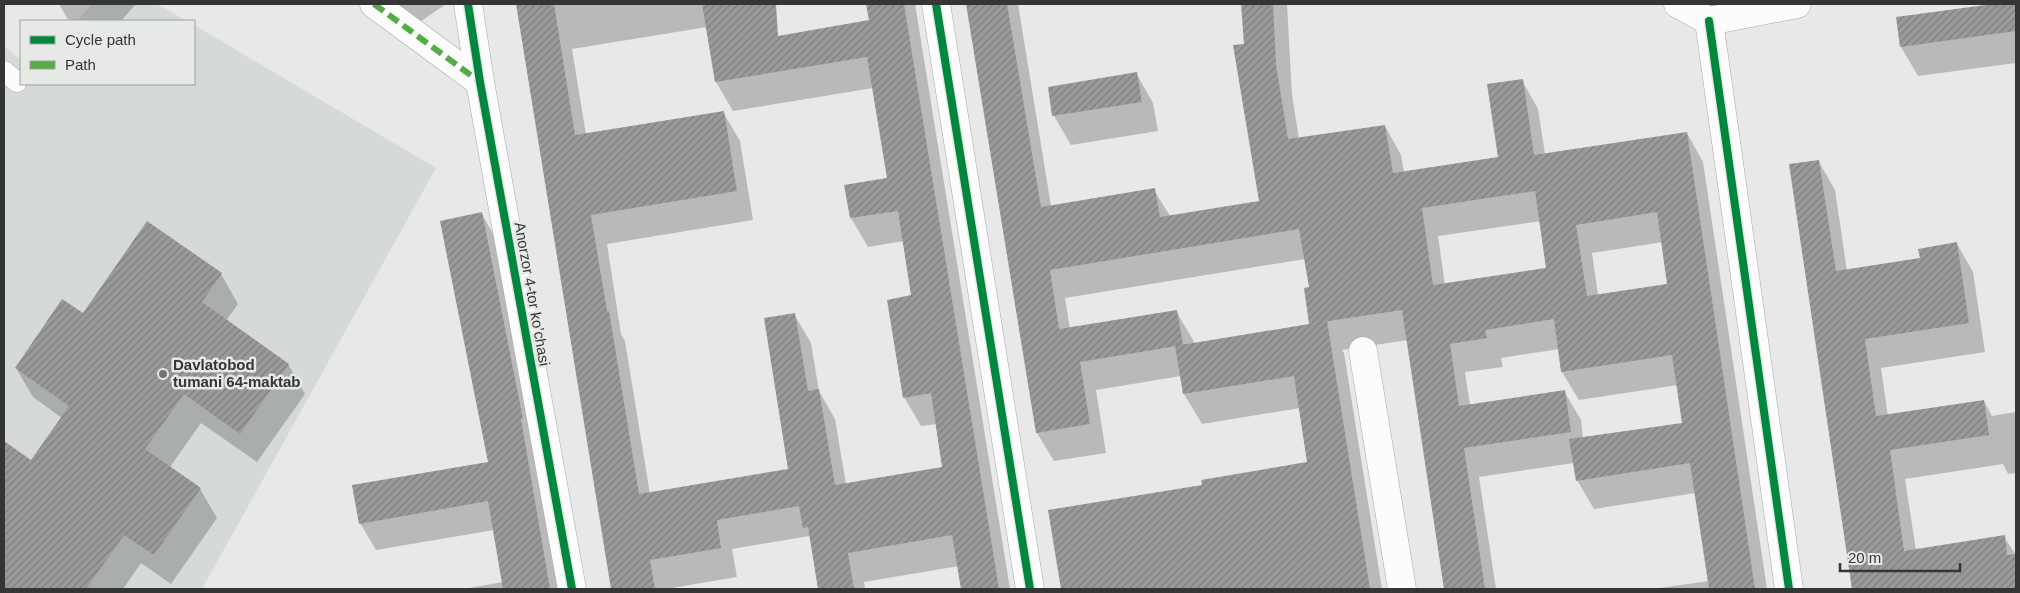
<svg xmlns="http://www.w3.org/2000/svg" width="2020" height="593" font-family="Arial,sans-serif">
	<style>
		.built { fill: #d5dad6 }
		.shadow { fill: #0003; fill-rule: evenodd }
		.building { fill: url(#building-hatch); fill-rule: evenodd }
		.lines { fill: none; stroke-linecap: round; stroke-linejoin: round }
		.service-casing { stroke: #a7a7a7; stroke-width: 21 }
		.minor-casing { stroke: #a7a7a7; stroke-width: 29 }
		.service { stroke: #fbfcfb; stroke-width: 20 }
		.minor { stroke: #fbfcfb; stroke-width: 28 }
		.quiet { stroke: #54ac45; stroke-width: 6; stroke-dasharray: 12 6; stroke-linecap: butt }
		.cycleway-casing { stroke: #e6e9e6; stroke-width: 11 }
		.cycleway { stroke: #00873e; stroke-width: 8 }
		.poi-dot { fill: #737473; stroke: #e6e9e6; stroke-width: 2 }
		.labels { text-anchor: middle; stroke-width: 5; stroke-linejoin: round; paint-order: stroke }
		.street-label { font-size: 15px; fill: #343534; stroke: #e6e9e6 }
		.poi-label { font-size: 15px; font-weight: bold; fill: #343534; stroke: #e6e9e6; text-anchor: start }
	</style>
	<defs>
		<pattern id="building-hatch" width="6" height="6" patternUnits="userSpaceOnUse" patternTransform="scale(1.25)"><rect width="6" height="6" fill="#9b9a99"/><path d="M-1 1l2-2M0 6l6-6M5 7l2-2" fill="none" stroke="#7f7e7e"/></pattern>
	</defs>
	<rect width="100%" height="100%" fill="#e7e8e7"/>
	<g class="built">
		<path d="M92,4H157L187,21H77Z"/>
		<path d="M194,25L436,168L202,589H4V46L21,60V84H194Z"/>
	</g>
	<g class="shadow">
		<path d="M59,4H136L121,21H71L67,18Z"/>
		<path d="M384,4H446L414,26Z"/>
		<path d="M517,4H757L763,40L871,21L868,4H915L1010,589H962L959,566L864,582L865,589H819L811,540L809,536L732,549L737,577L666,589H613ZM707,27L716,82L733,111L873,88L888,179L846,186L851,218L868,247L904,241L912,296L904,397L921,426L937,424L944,468L846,484L835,419L819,391L811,343L794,314L789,470L650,494L625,341L621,334L607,244L753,220L740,141L723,112L586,135L572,49Z"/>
		<path d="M968,4H1018L1051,206L1154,190L1170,216L1260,202L1242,4H1287L1292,95L1299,139L1385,126L1401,155L1404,173L1500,158L1522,80L1538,109L1545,154L1687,133L1703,162L1767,589H1652L1709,581L1695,493L1594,509L1577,480L1574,463L1479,477L1496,589H1445L1408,340L1342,350L1344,353L1382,589H1062L1050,511L1204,486L1309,463L1300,408L1202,424L1184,394L1181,376L1096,390L1106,453L1054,461L1037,433ZM1541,221L1548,269L1445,285L1438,236ZM1663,242L1669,285L1598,295L1592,253ZM1305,259L1310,288L1312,325L1194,344L1193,340L1176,311L1070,329L1065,298ZM1559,349L1562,372L1579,400L1678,385L1683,424L1583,439L1581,420L1564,391L1470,405L1465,372L1503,367L1501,358Z"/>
		<path d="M1698,4H1782L1705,17Z"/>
		<path d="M2003,4H2016V63L1918,76L1901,47L1897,18Z"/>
		<path d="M1136,73L1153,103L1158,131L1071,145L1054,116L1049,88Z"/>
		<path d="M1819,162L1835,190L1847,271L1921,259L1957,244L1973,272L1985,352L1881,368L1888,416L1984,401L1992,416L2016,412V473L2008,474L2003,464L1905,479L1916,550L2004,537L2016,555V589H1853L1791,165Z"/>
		<path d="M482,214L497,241L561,589H463L503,582L494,530L376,550L360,523L489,463Z"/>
		<path d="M221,274L238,304L226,321L288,364L305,394L257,462L201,423L170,467L200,489L217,518L171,584L141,563L123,589H4V570L8,564L4,561V443L31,462L62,418L33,397L16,368L83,315Z"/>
	</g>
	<g class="building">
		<path d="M516,4H554L575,135L724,111L737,191L591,215L607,311H609L639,494L788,469L764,318L795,313L808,391L819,389L835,485L942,467L931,393L903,398L887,300L911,295L898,211L850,218L844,185L887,178L867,57L715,82L702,4H776L778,36L869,20L866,4H904L999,589H961L952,535L848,553L854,589H818L808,527L803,528L799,506L717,520L721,548L650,560L655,589H611Z"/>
		<path d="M966,4H1007L1041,207L1155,188L1160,217L1259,201L1233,45L1244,44L1241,4H1273L1276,65L1288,139L1385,125L1393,173L1498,157L1487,84L1523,79L1534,155L1687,132L1755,589H1709L1690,463L1576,481L1569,439L1682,423L1672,355L1561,372L1554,319L1485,330L1487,338L1450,344L1459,406L1565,390L1571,432L1464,448L1485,589H1444L1402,310L1309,324L1304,288L1309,287L1299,229L1050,270L1059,329L1177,310L1183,345L1080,362L1090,424L1036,433ZM1535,191L1546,268L1433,285L1422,208ZM1657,212L1667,284L1587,296L1576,225Z"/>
		<path d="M1993,4H2016V31L1900,47L1896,17Z"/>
		<path d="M1137,72L1142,102L1052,116L1048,87Z"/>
		<path d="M1819,160L1836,271L1920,258L1918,249L1957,242L1969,323L1865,339L1876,416L1984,400L1989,435L1890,450L1904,551L2005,535L2007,555L2016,554V589H1852L1789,164Z"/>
		<path d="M482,212L523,419H521L550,589H503L488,501L359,524L352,485L488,462L440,221Z"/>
		<path d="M147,221L222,273L202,302L289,364L240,434L184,394L145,449L201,488L154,555L124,535L86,589H4V441L31,460L69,406L15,368L62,299L83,313Z"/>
		<path d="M1327,321L1370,589H1061L1048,510L1202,485L1201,480L1307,462L1294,376L1183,394L1175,346Z"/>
	</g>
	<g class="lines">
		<g class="service-casing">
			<path id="service" d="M4,71L17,82"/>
		</g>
		<g class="minor-casing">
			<g id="minor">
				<path d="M374,4L480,82"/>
				<path d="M468,4L480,82L572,589"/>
				<path d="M936,4L1030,589"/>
				<path d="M1678,4L1709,21L1797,4"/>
				<path d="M1709,21L1789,589"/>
				<path d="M1363,351L1402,589"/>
			</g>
		</g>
		<use href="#service" class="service"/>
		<use href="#minor" class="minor"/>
		<path class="quiet" d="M374,4L480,82"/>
		<g class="cycleway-casing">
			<g id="cycleway">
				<path d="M468,4L480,82L572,589"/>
				<path d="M936,4L1030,589"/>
				<path d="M1709,21L1789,589"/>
			</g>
		</g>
		<use href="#cycleway" class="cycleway"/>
	</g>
	<circle class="poi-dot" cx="163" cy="374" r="5"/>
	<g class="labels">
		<g class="street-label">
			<text transform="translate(532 294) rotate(80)" y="5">Anorzor 4-tor koʼchasi</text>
		</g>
		<g class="poi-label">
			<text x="173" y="370">Davlatobod<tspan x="173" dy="17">tumani 64-maktab</tspan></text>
		</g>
	</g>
	<rect width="2020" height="593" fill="none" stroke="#343534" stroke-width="10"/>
	<rect x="20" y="20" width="175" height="65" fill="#e6e9e6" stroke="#9fa19f"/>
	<rect x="30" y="36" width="25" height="8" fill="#00873e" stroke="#9fa19f"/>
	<text x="65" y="45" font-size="15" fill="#343534">Cycle path</text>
	<rect x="30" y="61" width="25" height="8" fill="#54ac45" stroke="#9fa19f"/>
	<text x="65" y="70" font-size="15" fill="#343534">Path</text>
	<path d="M1840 563v8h120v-8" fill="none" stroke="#343534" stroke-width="2.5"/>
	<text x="1848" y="563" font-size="15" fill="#343534" stroke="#e6e9e6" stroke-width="4" paint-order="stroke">20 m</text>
</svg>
